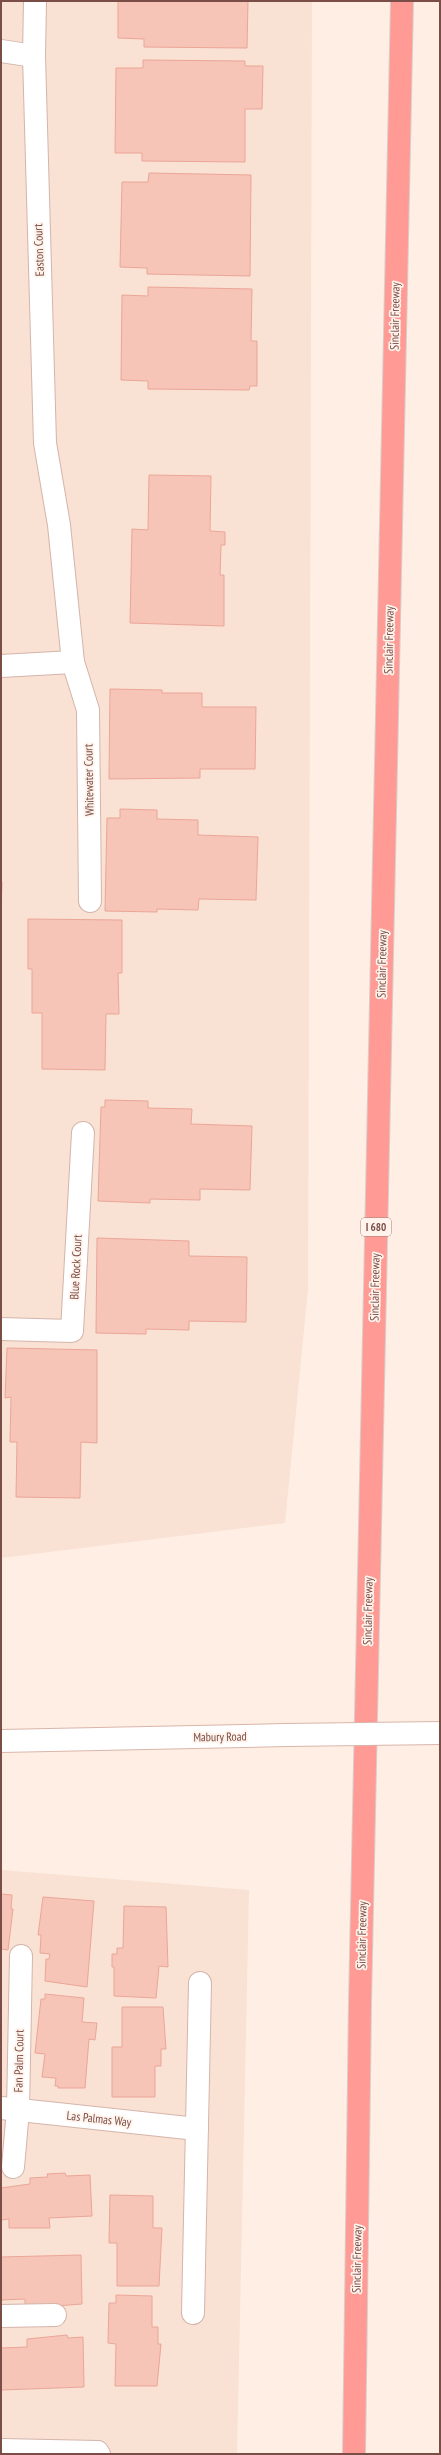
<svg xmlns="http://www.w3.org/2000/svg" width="441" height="2455" font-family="'PT Sans Narrow',sans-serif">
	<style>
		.residential { fill: #f9e1d4 }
		.building { fill: #f7c4b8; stroke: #eba697 }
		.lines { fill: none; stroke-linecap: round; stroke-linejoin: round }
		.lane-casing { stroke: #d4b5ab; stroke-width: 22 }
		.street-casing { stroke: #d4b5ab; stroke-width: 24 }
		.secondary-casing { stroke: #dab5aa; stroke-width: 24 }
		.highway-casing { stroke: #dacdcb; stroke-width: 24 }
		.lane { stroke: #fff; stroke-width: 20 }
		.street { stroke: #fff; stroke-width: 22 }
		.secondary { stroke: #fff; stroke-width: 22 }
		.highway { stroke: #ff9a94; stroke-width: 22 }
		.secondary-bridge-casing { stroke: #dab5aa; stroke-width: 24; stroke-linecap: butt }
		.secondary-bridge { stroke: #fff; stroke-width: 22 }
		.labels { text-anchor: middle; stroke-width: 3.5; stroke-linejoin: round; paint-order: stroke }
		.shield { fill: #fff3ec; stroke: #a28078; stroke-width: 1 }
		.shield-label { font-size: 11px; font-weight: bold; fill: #7a4e46 }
		.street-label { font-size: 12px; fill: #7a4e46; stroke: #fff3ec }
	</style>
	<rect width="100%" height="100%" fill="#feeee3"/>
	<g class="residential">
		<path d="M1,1H312L308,1289L285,1523L1,1558Z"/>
		<path d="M1,1870L249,1890L237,2454H1Z"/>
	</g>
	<g class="building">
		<path d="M118,1H248L247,48L144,47V39L118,38Z"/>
		<path d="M143,60L245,61V66H263L262,109H245V162L142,161V153H115L116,68H143Z"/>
		<path d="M149,173L251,175L250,276L147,274V268L120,267L122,182H148Z"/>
		<path d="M148,287L252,289L251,341H257V386H250L249,390L148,389V381L121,380L122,295L148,296Z"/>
		<path d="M149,475L211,476L210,531L225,532V545H221L220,575H224V626L130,623L132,529L148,530Z"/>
		<path d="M110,689L162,690V693H202V707H256L255,769H200V778L109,779Z"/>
		<path d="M120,809L157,810V819L198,820V835L258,837L256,900L199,899L198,910L157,909V912L105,911L107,818H120Z"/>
		<path d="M1,882H2L1,916Z"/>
		<path d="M28,919L122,920V973H118L119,1014H106L105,1070L42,1069V1013H32V969H28Z"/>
		<path d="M105,1100L148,1101V1108L192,1109L191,1124L252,1126L250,1190L200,1189V1200L150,1199V1203L98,1201L101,1107H105Z"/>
		<path d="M97,1238L189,1241V1256L247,1257L246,1322L189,1321V1330L146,1329V1334L96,1333Z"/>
		<path d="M7,1348L97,1350V1443L81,1442L80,1498L16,1497L17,1442H10L11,1397L5,1398Z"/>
		<path d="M1,1894L12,1895L11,1909H13L8,1950L1,1949Z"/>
		<path d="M43,1897L94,1901L87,1987L45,1981L46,1959H49L50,1954L40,1953L41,1935H38Z"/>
		<path d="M124,1906L166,1907L168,1967L159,1966L156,1998L114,1996V1967H112V1954H117V1948H123Z"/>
		<path d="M45,1994L84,1998L82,2022L97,2023L95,2040L89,2039L85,2088H58V2086H55L56,2078L42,2077L45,2054L35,2053L41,1999H45Z"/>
		<path d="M122,2007H163L166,2049H161V2066H155V2097H112V2047H122Z"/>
		<path d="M65,2173L66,2176L90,2175L92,2216L49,2218L50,2228H9V2219L1,2220V2188L30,2184V2178L48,2177L47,2174Z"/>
		<path d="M110,2195L153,2196V2228H162L159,2286H117V2243H109Z"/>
		<path d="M81,2255L82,2304L43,2307L25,2306V2299L1,2300V2257Z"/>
		<path d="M116,2295L152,2296V2327H158V2344H161L157,2386H115L116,2344L108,2343L109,2303H116Z"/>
		<path d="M67,2335L68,2338L83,2337L84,2387L1,2390V2348L27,2347V2339Z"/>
	</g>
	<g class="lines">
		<g class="lane-casing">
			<path id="lane" d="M1,2449L98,2451L100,2454"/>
		</g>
		<g class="street-casing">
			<g id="street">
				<path d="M1,51L34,56"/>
				<path d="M73,662L88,710L90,901"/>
				<path d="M1,666L73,662L59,525L45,443L34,56L35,1"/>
				<path d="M1,1329L72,1331L83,1133"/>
				<path d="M1,2108L197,2129"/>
				<path d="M13,2167L18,2110L21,1956"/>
				<path d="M193,2313L200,1983"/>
				<path d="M1,2316L55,2315"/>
			</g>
		</g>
		<g class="secondary-casing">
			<path id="secondary" d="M1,1741L286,1735"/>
		</g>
		<g class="highway-casing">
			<path id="highway" d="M354,2454L360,2003L402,1"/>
		</g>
		<use href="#lane" class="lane"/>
		<use href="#street" class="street"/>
		<use href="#secondary" class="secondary"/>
		<use href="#highway" class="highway"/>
		<g class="secondary-bridge-casing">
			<path id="secondary-bridge" d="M286,1735L440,1733"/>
		</g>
		<use href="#secondary-bridge" class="secondary-bridge"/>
	</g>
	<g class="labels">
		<rect class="shield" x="361" y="1218" width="30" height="18" rx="3"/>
		<g class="shield-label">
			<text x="376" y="1231">I 680</text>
		</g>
		<g class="street-label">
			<text transform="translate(39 250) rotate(-92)" y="4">Easton Court</text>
			<text transform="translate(395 316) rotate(-89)" y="4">Sinclair Freeway</text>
			<text transform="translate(389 640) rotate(-89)" y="4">Sinclair Freeway</text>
			<text transform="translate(89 780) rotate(-91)" y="4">Whitewater Court</text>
			<text transform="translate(382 964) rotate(-89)" y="4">Sinclair Freeway</text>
			<text transform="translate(76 1267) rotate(-87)" y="4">Blue Rock Court</text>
			<text transform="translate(375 1287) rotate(-89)" y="4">Sinclair Freeway</text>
			<text transform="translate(368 1611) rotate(-89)" y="4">Sinclair Freeway</text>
			<text transform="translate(220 1737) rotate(-1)" y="4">Mabury Road</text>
			<text transform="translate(362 1935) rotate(-89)" y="4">Sinclair Freeway</text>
			<text transform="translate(19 2061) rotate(-89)" y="4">Fan Palm Court</text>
			<text transform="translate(99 2119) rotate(6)" y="4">Las Palmas Way</text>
			<text transform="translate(357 2259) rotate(-89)" y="4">Sinclair Freeway</text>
		</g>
	</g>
	<rect width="441" height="2455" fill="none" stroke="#7a4e46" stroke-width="4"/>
</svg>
